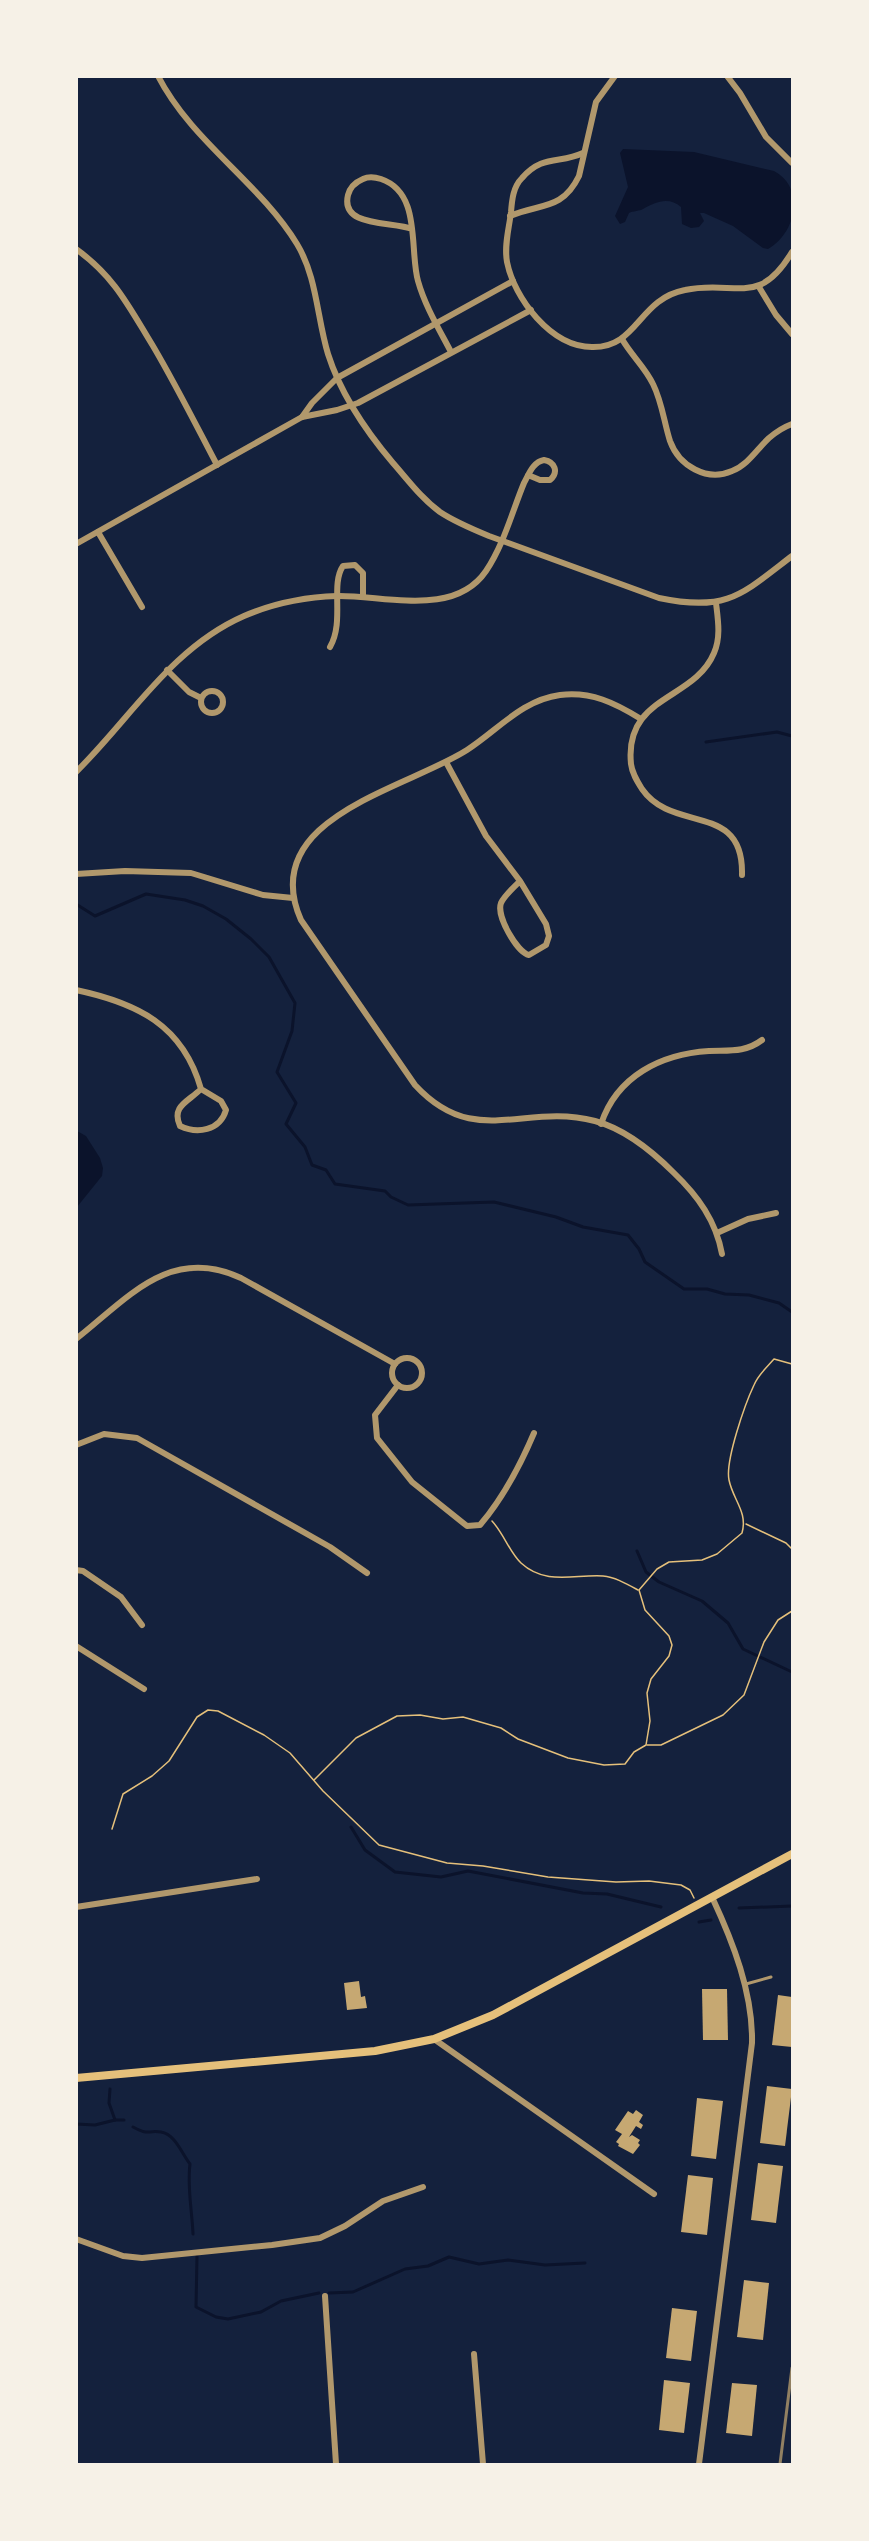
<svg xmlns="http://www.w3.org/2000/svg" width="869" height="2541" font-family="Figtree,sans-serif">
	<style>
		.water { fill: #0b132b }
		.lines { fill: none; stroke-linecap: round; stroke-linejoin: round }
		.stream { stroke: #0b132b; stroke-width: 3 }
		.building { fill: #c6a872 }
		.path { stroke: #e5c07b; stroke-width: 1.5 }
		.service { stroke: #b1986c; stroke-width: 3 }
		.minor { stroke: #b1986c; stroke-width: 6 }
		.secondary { stroke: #e5c07b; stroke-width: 8 }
		.rail { stroke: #918062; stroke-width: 3 }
	</style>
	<rect width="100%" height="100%" fill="#14213d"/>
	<g class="water">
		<path d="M623,149L694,152L774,171C806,188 796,233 768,249L763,248L733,226L704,213H700L704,221L699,227L691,228L682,224L681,207C669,196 655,202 643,209C640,211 633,211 629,213L625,222L620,224L615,216L628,187L620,153Z"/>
		<path d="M77,1131L86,1136L100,1158L103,1168L102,1176L77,1207Z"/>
	</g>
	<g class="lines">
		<g class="stream">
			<path d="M706,742L777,732L792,736"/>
			<path d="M76,904L95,916L146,894L185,900L203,906L226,919L251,939L269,957L295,1003L292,1031L277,1072L296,1103L286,1124L305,1147L312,1165L326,1170L335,1184L385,1191L391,1197L408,1205L494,1202L556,1217L583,1227L628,1235L639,1249L645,1262L684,1289H707L725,1294L749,1295L779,1303L792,1312"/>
			<path d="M637,1551L646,1572L659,1582L702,1601L728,1623L743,1649L792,1672"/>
			<path d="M351,1827L365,1850L395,1872L441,1877L468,1871L583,1893L607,1894L661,1907"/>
			<path d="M739,1908L792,1906"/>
			<path d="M699,1922L711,1920"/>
			<path d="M110,2089L109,2103L115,2120"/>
			<path d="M76,2124L95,2125L115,2120H124"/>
			<path d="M133,2127C150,2136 146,2130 161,2132C175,2134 182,2154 190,2164C187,2187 192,2210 193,2234"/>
			<path d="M197,2256L196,2307L216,2317L228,2319L261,2312L281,2301L319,2293"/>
			<path d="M329,2293L353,2292L405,2269L428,2266L449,2257L479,2264L508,2260L545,2265L585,2263"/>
		</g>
	</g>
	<g class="building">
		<path d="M359,1981L361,1997L365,1996L367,2008L347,2010L344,1983Z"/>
		<path d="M702,1989H727L728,2040H703Z"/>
		<path d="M778,1995L792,1997V2047L772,2045Z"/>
		<path d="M767,2086L792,2089L785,2146L760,2143Z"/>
		<path d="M697,2098L723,2101L716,2159L691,2156Z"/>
		<path d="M636,2110L643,2115L639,2122L643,2125L641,2129L636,2126L629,2137L632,2135L640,2140L638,2143L640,2145L633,2154L618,2146L619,2144L616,2142L622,2134L615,2130L628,2111L633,2114Z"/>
		<path d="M758,2163L783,2166L776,2223L751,2220Z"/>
		<path d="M688,2175L713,2178L707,2235L681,2232Z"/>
		<path d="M744,2280L769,2283L763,2340L737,2337Z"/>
		<path d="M672,2308L697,2311L691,2361L666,2358Z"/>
		<path d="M664,2380L690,2383L684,2433L659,2430Z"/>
		<path d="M732,2383L757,2385L752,2436L726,2433Z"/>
	</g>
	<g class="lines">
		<g class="path">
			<path d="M492,1521C504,1534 510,1553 521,1563C546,1586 575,1574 603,1576C615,1577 627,1584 638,1590"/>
			<path d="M746,1524L786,1543L792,1549"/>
			<path d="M647,1745H661L723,1715L744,1695L764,1642L778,1620L792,1611"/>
			<path d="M314,1780L356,1738L397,1716L420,1715L443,1719L463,1717L501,1728L518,1739L568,1758L604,1765L625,1764L634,1752L646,1745L650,1721L647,1693L651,1679L669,1656L672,1645L669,1636L645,1610L639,1590L657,1569L669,1562L702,1560L717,1554L742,1533C748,1512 733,1500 729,1480C725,1461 745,1404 754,1385C758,1375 767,1367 774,1359L792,1364"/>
			<path d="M112,1829L123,1794L152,1776L169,1761L197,1717L208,1710L218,1711L264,1735L290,1753L323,1791L379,1845L447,1863L483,1866L548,1877L616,1882L649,1881L681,1885L690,1890L694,1898"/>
		</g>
		<path class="service" d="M746,1984L771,1977"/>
		<g class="minor">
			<path d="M158,76C192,142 259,182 297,244C317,277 317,318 328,354C341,395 365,430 393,463C408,480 421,498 440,512C455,522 472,529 489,536L659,598C727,612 741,595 792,556"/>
			<path d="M727,76L740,93L766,137L792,163"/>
			<path d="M583,153C560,164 543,154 522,178C513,187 512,200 511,212C509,229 504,245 507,262C514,298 551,347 592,347C638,348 638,299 685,290C735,279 758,309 792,252"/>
			<path d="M510,216C540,203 562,211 579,176L596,102L615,76"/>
			<path d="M412,229C393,221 340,228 348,195C350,187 356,182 363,179C369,176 375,177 381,179C422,193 409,249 418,281C425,306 439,329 451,352"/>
			<path d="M76,249C115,277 129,307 153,346C176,385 196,425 217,465"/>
			<path d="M759,287L776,315L792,334"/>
			<path d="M622,339C631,355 645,367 653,384C662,402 664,422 670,441C679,466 707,482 732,471C748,465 757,449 769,438C776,432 784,427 792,424"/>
			<path d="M302,417L312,403L337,378L513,281"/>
			<path d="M98,532L142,607"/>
			<path d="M76,544L302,417L337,410L358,403L531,310"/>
			<path d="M716,603C718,620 721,637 714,653C694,701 624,695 631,764C632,773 637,781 642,789C673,834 744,801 742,875"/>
			<path d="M330,647C345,621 330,585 343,566L355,565L363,573V597"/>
			<path d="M167,670L189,692L201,698"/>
			<circle cx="212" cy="702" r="11"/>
			<path d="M641,719C615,703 591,691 560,695C522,700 498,730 467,750C406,789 256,818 301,920L415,1085C475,1150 524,1102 595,1121C625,1129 652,1151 674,1173C698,1196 716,1221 722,1254"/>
			<path d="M446,762L486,836L520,881L546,924L549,936L546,945L529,955C517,952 496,916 501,903C504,896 514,887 520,881"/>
			<path d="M76,772C131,718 171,648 244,616C274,603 305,597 337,596C384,595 454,618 486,571C504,544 512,512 524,483C529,474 533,462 544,460C555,462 559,472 550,480H540L528,475"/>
			<path d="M76,874L125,871L191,873L263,895L293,898"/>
			<path d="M76,990C137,1003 183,1025 201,1089L221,1101L226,1110C220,1131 197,1134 180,1126C171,1106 188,1102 201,1089"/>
			<path d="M601,1124C617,1076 661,1054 709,1051C728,1050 745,1053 762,1040"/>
			<path d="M717,1233L748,1219L776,1213"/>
			<path d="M76,1339C128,1298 170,1245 241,1278L395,1364"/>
			<circle cx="407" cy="1373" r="15"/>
			<path d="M398,1385L375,1415L377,1438L412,1482L467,1526L480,1525C503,1498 520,1466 534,1433"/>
			<path d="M76,1445L104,1434L137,1438L330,1547L367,1573"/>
			<path d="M76,1570L83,1571L121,1597L142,1625"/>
			<path d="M76,1646L144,1689"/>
			<path d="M76,1907L257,1879"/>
			<path d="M434,2039L654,2194"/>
			<path d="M76,2239L123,2256L142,2258L272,2245L320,2238L345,2226L383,2201L423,2187"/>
			<path d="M325,2296L336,2464"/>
			<path d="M474,2354L483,2464"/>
			<path d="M699,2464L752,2043C753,1993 733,1942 712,1897"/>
		</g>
		<path class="secondary" d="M76,2078L375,2051L434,2039L493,2015L792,1854"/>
		<path class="rail" d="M780,2464L792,2368"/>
	</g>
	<rect width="869" height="2541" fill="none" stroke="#f6f1e7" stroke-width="156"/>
</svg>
